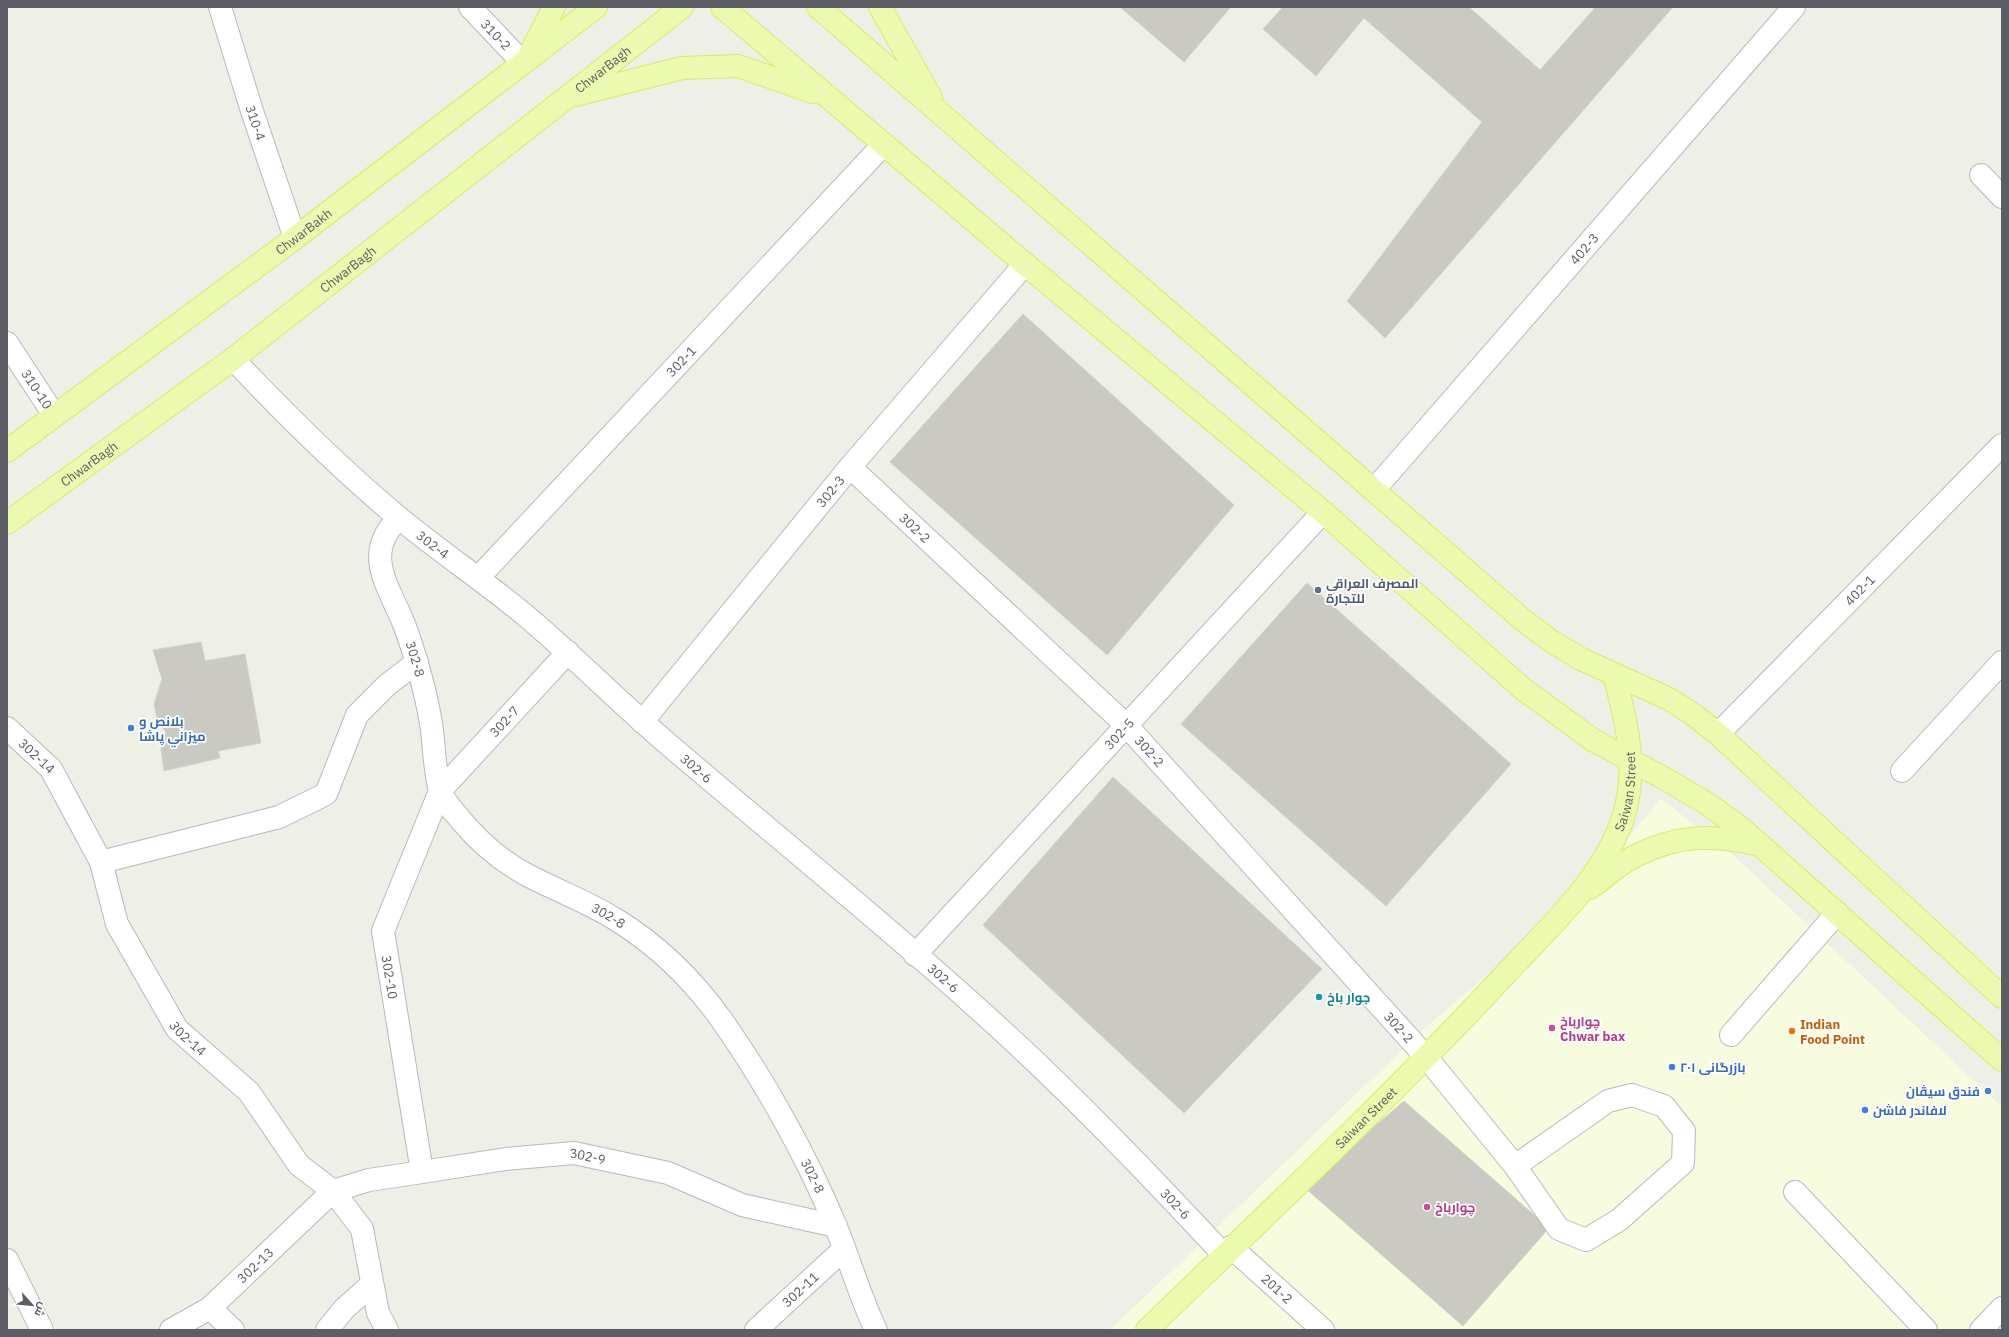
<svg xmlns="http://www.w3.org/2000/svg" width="2009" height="1337" font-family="'IBM Plex Sans',Cairo,sans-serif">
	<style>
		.commercial { fill: #f8fcde }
		.building { fill: #cacac2; stroke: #d3d3c4 }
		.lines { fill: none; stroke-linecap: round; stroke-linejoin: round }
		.minor-casing { stroke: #b8b8bf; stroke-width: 24 }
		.major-casing { stroke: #dfe965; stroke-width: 24 }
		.minor { stroke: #fff; stroke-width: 22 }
		.major { stroke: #ecfaaf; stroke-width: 22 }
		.service-dot { fill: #5c6f8a; stroke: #fff; stroke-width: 1.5 }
		.shop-dot { fill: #3f7fe0; stroke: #fff; stroke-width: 1.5 }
		.culture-dot { fill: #0f9aa8; stroke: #fff; stroke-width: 1.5 }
		.hotel-dot { fill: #d1479c; stroke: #fff; stroke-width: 1.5 }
		.food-dot { fill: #e8710a; stroke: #fff; stroke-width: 1.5 }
		.labels { text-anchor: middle; stroke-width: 3.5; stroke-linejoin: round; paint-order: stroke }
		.street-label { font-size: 13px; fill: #5d5e65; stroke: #fff }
		.service-label { font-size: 13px; font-weight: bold; fill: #4e5e75; stroke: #fff; text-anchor: start }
		.shop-label { font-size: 13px; font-weight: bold; fill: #366cbe; stroke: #fff; text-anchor: start }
		.culture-label { font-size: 13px; font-weight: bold; fill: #0d838f; stroke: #fff; text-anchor: start }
		.hotel-label { font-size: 13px; font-weight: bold; fill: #b23c85; stroke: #fff; text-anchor: start }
		.food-label { font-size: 13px; font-weight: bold; fill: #c56008; stroke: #fff; text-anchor: start }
	</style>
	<rect width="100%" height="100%" fill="#eeefe6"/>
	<path class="commercial" d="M1661,799L1732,854L2002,1107V1330H1110L1426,1027L1569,906Z"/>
	<g class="building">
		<path d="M1120,7H1229L1230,8L1184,62Z"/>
		<path d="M1283,7H1469L1540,70L1594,9L1592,7H1673L1385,338L1347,301L1482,122L1364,18L1316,76L1263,29Z"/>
		<path d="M1023,314L1234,505L1107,655L890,462Z"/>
		<path d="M1307,583L1511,764L1386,906L1181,724Z"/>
		<path d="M201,642L205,661L245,654L261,743L218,751L220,758L164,771L161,749L166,732L158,723L154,704L162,679L153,650Z"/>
		<path d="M1113,777L1322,969L1184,1113L983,925Z"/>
		<path d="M1404,1101L1549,1228L1463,1326L1304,1187Z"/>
	</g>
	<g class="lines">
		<g class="minor-casing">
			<g id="minor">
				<path id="s1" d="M220,7L251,108L295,238"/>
				<path id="s2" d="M470,7L522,62"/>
				<path d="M1981,175L2002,197"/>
				<path id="s3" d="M7,343L54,415"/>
				<path id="s4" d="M233,359C285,414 339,468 398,517C439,551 484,581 525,615C577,659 624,707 675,750C783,842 893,931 997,1026C1077,1099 1151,1177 1224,1255"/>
				<path id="s5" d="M850,467L1126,725L1427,1058L1515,1166L1559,1229L1586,1240L1619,1220L1683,1163L1684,1131L1664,1106L1632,1095L1608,1101L1515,1166"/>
				<path id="s6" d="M1374,490L1794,7"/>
				<path id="s7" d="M399,518C359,556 393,591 407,632C418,664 427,696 432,730C434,746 435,776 440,790C443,800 453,811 460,819C479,842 502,862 529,876C558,891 588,902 615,919C656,944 693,980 721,1019C764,1080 808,1158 836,1227C850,1261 860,1297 876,1330"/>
				<path id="s8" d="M478,578L883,145"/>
				<path id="s9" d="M642,722L850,467L1025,264"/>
				<path id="s10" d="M7,728L51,769L101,862L117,924L177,1029L249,1092L299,1165L333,1191L362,1229L378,1313L387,1330"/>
				<path id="s11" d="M1718,734L2002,445"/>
				<path d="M1902,771L2002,662"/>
				<path d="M101,862L279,817L326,794L357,715L387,685L417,662"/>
				<path id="s12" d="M915,955L1323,512"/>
				<path d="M1731,1035L1837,913"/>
				<path id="s13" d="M422,1172L383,931L440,791L568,652"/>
				<path d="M1795,1192L1926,1330"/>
				<path id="s14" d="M1231,1247L1323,1330"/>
				<path d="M7,1260L42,1330"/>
				<path d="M210,1308L233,1330"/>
				<path id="s15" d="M171,1330L210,1308L333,1191L369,1180L422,1172L506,1159L574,1153L668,1173L742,1205L836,1226"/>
				<path d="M327,1330L344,1309L372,1284"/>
				<path id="s16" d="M756,1330L844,1249"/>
				<path d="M1981,1330L2002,1308"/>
			</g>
		</g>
		<g class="major-casing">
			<g id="major">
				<path d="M722,7L1025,264L1323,512L1523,689L1593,740L1669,781L1706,803L1741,828L2002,1060"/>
				<path d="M818,7L1523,620L1551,641L1581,659L1669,699L1694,715L1718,734L2002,997"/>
				<path d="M880,7L931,98"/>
				<path d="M530,54L554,7"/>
				<path d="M575,95L682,68L738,66L813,92"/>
				<path id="s17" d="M7,451L295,238L596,7"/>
				<path id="s18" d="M7,523L233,359L682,7"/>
				<path d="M1590,888C1604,878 1619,864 1635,856C1677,835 1711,834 1757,844"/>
				<path id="s19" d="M1147,1330C1265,1216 1386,1102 1498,982C1543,933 1599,885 1622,821C1639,773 1627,722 1614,675"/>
			</g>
		</g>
		<use href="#minor" class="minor"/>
		<use href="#major" class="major"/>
	</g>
	<circle class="service-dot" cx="1318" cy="590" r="4"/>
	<g class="shop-dot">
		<circle cx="131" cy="728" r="4"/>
		<circle cx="1672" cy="1067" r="4"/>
		<circle cx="1988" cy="1091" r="4"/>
		<circle cx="1865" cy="1110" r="4"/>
	</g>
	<circle class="culture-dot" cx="1319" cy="997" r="4"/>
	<g class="hotel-dot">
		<circle cx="1552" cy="1028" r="4"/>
		<circle cx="1427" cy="1207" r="4"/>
	</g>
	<circle class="food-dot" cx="1792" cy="1031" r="4"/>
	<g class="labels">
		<g class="street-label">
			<text dy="5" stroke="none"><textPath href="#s2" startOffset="38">310-2</textPath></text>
			<text dy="5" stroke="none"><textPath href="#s18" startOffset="749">ChwarBagh</textPath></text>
			<text dy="5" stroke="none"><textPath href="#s1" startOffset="121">310-4</textPath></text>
			<text dy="5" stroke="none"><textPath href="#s17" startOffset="369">ChwarBakh</textPath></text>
			<text dy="5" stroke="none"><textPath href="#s6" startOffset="320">402-3</textPath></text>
			<text dy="5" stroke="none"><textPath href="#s18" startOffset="425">ChwarBagh</textPath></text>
			<text dy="5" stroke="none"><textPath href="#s8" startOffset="297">302-1</textPath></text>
			<text dy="5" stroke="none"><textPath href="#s3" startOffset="55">310-10</textPath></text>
			<text dy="5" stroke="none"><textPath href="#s18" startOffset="101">ChwarBagh</textPath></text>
			<text dy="5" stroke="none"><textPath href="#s9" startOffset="298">302-3</textPath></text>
			<text dy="5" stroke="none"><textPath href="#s5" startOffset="89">302-2</textPath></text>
			<text dy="5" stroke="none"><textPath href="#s4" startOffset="273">302-4</textPath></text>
			<text dy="5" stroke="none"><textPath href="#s11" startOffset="202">402-1</textPath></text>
			<text dy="5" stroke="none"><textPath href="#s7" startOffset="153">302-8</textPath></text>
			<text dy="5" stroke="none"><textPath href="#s13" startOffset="490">302-7</textPath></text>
			<text dy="5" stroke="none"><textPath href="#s12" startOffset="301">302-5</textPath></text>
			<text dy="5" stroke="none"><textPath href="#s5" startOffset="413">302-2</textPath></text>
			<text dy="5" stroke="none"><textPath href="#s10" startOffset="41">302-14</textPath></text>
			<text dy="5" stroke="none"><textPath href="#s4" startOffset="619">302-6</textPath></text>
			<text dy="5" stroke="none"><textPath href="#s19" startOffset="729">Saiwan Street</textPath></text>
			<text dy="5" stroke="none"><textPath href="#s7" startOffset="501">302-8</textPath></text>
			<text transform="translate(390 977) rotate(81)" y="5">302-10</text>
			<text dy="5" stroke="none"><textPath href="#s4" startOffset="943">302-6</textPath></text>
			<text dy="5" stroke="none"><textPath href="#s5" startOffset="785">302-2</textPath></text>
			<text dy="5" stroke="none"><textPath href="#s10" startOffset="365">302-14</textPath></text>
			<text dy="5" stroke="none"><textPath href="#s19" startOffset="305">Saiwan Street</textPath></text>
			<text dy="5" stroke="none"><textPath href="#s15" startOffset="473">302-9</textPath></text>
			<text dy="5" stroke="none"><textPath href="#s7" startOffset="837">302-8</textPath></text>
			<text dy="5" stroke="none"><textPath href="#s4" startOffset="1267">302-6</textPath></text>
			<text dy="5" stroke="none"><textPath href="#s15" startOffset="107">302-13</textPath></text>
			<text dy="5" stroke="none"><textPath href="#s16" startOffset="60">302-11</textPath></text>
			<text dy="5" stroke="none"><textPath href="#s14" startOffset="62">201-2</textPath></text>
		</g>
		<g class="service-label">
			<text x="1326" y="588">المصرف العراقي<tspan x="1326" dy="15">للتجارة</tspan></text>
		</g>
		<g class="shop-label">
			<text x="139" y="726">بلانص و<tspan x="139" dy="15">ميزاني پاشا</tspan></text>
			<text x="1680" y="1072">بازرگانی ٢٠١</text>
			<text x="1980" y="1096" text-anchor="end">فندق سيڤان</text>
			<text x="1873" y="1115">لافاندر فاشن</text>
		</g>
		<g class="culture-label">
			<text x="1327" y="1002">جوار باخ</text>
		</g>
		<g class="hotel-label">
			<text x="1560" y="1026">چوارباخ<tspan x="1560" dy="15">Chwar bax</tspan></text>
			<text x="1435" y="1212">چوارباخ</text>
		</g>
		<g class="food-label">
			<text x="1800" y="1029">Indian<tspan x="1800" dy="15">Food Point</tspan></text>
		</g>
	</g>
	<rect width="2009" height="1337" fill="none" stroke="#5d5e65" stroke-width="16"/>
	<g transform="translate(32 1305) rotate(117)" stroke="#ffffff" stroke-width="3" paint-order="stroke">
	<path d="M0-3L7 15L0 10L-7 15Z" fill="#5d5e65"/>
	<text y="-6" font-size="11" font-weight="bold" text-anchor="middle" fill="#5d5e65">ش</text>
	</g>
</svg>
